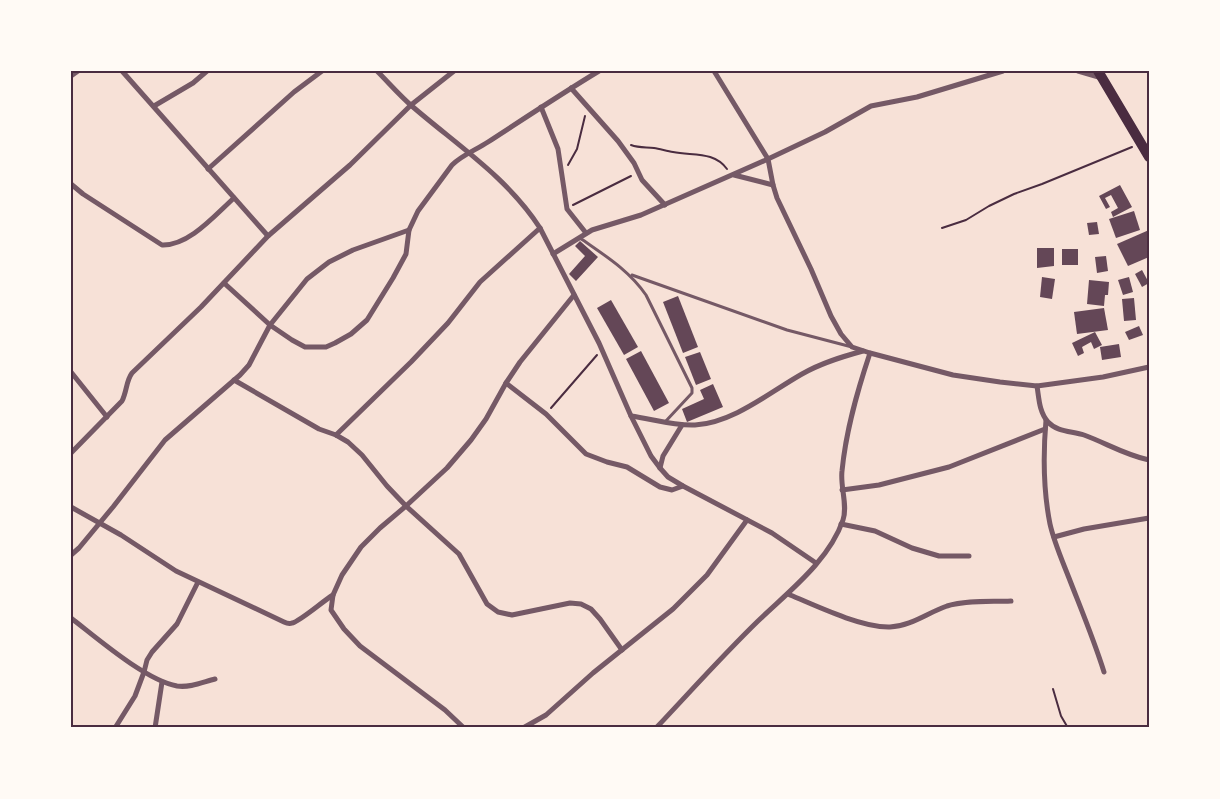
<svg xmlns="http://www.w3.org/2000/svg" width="1220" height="799" font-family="Helvetica,sans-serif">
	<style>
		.building { fill: #644757 }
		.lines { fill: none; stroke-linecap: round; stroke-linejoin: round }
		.path { stroke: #4a2c40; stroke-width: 2 }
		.service { stroke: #755966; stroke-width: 3 }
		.minor { stroke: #755966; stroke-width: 5 }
		.trunk { stroke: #4a2c40; stroke-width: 10 }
		.neatline { fill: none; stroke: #4a2c40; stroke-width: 2 }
	</style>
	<rect width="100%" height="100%" fill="#f7e1d7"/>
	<g class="building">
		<path d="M1120,185L1132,207L1113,217L1111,212L1118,208L1111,195L1105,198L1110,207L1106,209L1099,196Z"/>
		<path d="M1134,211L1140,230L1116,238L1109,219Z"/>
		<path d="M1097,222L1099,234L1089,235L1087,223Z"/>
		<path d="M1149,230V257L1128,266L1117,244Z"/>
		<path d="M580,241L598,257L576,281L569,274L585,256L575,246Z"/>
		<path d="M1037,248H1054V266L1037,268Z"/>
		<rect x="1062" y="249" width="16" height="16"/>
		<path d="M1106,256L1108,271L1097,273L1095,257Z"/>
		<path d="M1142,270L1149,283L1142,287L1135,274Z"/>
		<path d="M1042,277L1055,279L1052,299L1040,297Z"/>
		<path d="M1129,277L1133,292L1123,295L1118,280Z"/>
		<path d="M1089,280L1109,282L1108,295H1105L1104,306L1087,304Z"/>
		<path d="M678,296L698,347L683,353L663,302Z"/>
		<path d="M1134,298L1136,320L1124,321L1122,299Z"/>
		<path d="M611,300L638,347L624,355L597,308Z"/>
		<path d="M1104,308L1108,330L1077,334L1074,312Z"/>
		<path d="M1139,326L1143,335L1129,340L1125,332Z"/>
		<path d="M1095,332L1102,345L1094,349L1091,342L1082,347L1084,353L1078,356L1072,343Z"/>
		<path d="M1119,344L1121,357L1102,360L1100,347Z"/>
		<path d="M641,351L669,403L654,411L626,359Z"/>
		<path d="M700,352L711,379L696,385L685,357Z"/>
		<path d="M713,384L723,407L687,422L682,409L704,399L700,390Z"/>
	</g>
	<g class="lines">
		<g class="path">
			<path d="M631,145C639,148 646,147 654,148C660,149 667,151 673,152C693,156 714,151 727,169"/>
			<path d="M568,165L577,149L585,116"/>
			<path d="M573,205L631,176"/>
			<path d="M942,228L966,220L989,206L1014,194L1042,184L1132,147"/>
			<path d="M551,408L597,355"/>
			<path d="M1053,689L1061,716L1068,728"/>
		</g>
		<g class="service">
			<path d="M580,238C604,255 629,270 646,295L692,388V393L665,422"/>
			<path d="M632,275L787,330L852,347"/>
		</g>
		<g class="minor">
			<path d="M122,71L268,236"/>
			<path d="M377,71C389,83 400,96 413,107C457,145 508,178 540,228L599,343L631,416L651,456L660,468L668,477L683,486L772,533L816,563"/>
			<path d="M714,71L768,159L773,185L777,198L811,269L831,316L841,334L852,347L870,353L953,375L1000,382L1037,386L1103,377L1149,367"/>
			<path d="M1078,71L1102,78"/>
			<path d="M71,76L78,71"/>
			<path d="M571,88L618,141L634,163L642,180L665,205"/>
			<path d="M154,106L193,83L207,71"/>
			<path d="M541,107L558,149L567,209L586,233"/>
			<path d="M208,169L294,92L322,71"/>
			<path d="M734,175L773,185"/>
			<path d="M71,184L83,194L162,245C189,246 215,215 234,198"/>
			<path d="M553,254L592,230L641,215L768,159L825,132L871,106L917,97L1003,71"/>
			<path d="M224,283L270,325L292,340L305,347H326L335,343L351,334L367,320L393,278L406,254L409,230L418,211L452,165C462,155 476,150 488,142C525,118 561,94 599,71"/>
			<path d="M71,372L107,417"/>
			<path d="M234,380L319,429L336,435L348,442L362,455L387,486L406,506L459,554L487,604L498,612L512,615L570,603L581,604L591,609L600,619L622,650"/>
			<path d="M506,383L546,414L586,454L607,462L627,467L660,487L672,490L683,486"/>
			<path d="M1037,386C1039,398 1039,412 1048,422C1057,432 1072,431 1084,435C1106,443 1125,455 1149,460"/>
			<path d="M631,416C652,419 674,426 695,425C733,423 770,392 802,374C821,363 841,357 863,351"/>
			<path d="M1046,420C1043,455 1043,489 1050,524C1054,542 1062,560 1069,578C1081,609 1094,640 1104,672"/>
			<path d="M336,435L411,362L448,323L480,282L540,228"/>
			<path d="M71,453L122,401C127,391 126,381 132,373L201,307L268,236L350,165L411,105L454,71"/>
			<path d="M660,468L663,456L682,425"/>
			<path d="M842,490L879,485L949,467L1045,429"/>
			<path d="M71,507L121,535L176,571L284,622C286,623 290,624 292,623C299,622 323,601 333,595"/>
			<path d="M841,524L875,531L912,548L939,556H969"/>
			<path d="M1054,537L1084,529L1149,518"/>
			<path d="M71,555L79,548L113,507L165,440L240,375L249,365L270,325L307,279L329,262L353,250L409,230"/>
			<path d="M788,594C814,605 862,628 890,627C911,626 927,613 947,606C967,600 991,602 1011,601"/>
			<path d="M71,618C97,638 145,680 177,686C190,688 203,682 215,679"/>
			<path d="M115,728L135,696L144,672L147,660L152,652L177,624L198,582"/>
			<path d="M155,728L162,682"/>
			<path d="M464,728L445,710L360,646L344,629L331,610L333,595L342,575L361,547L380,528L406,506L447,468L471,440L486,419L506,383L520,362L574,295"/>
			<path d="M523,728L546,715L593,673L673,609L707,575L747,520"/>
			<path d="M656,728C690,692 723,655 758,621C788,592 829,561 843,520C848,505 840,487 842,471C846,430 857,392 870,353"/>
		</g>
		<path class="trunk" d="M1098,71L1149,157"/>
	</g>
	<rect width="1220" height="799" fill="none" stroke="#fffaf5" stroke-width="145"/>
	<rect x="72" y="72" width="1076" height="654" class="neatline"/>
</svg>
